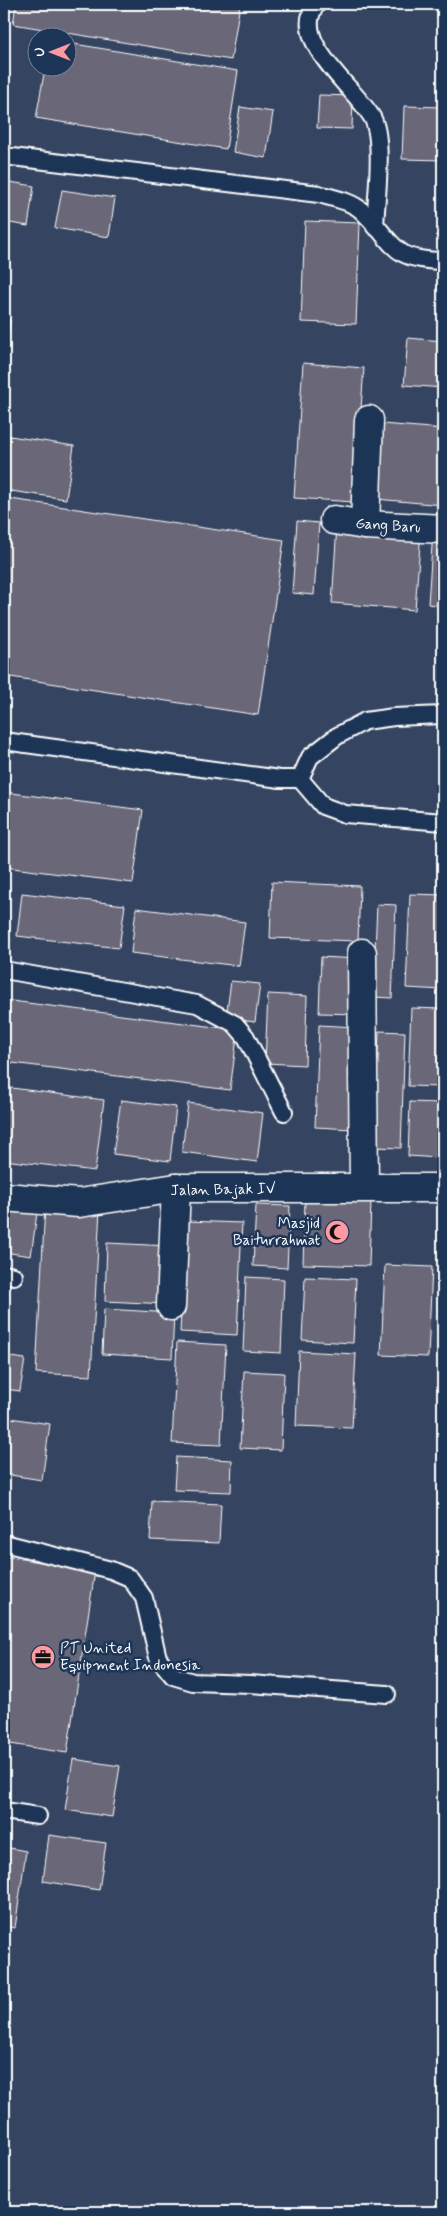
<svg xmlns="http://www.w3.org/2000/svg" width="447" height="2216" font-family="Mynerve,sans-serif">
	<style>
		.building { fill: #6b6778; stroke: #fff }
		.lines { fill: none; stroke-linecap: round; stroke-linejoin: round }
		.service-casing { stroke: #fff; stroke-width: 20 }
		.minor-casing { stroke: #fff; stroke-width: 31 }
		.tertiary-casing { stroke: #fff; stroke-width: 31 }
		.service { stroke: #1d3557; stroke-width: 16 }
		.minor { stroke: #1d3557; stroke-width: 28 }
		.tertiary { stroke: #1d3557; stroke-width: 28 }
		.labels { text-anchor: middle; stroke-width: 5; stroke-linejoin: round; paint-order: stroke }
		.street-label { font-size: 15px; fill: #fff; stroke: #1d3557 }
		.poi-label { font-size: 15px; fill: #fff; stroke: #1d3557; text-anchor: end }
	</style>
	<rect width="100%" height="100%" fill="#344461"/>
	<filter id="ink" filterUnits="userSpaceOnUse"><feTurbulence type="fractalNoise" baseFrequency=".02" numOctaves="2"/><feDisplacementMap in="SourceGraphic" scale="10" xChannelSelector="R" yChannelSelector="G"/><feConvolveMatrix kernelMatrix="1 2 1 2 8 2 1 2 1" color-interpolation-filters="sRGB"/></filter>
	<g filter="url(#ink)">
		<g class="building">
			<path d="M16,4H240L231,60L13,24Z"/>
			<path d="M68,43L238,71L226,149L36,118L45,68H68Z"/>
			<path d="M319,95L353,96L352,129L317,128Z"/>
			<path d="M404,106L443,107V160L402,159Z"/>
			<path d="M240,107L273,112L266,158L233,152Z"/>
			<path d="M4,181L34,186L28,226L4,222Z"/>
			<path d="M62,190L115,198L109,237L55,228Z"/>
			<path d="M305,221L360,223L356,324L301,322Z"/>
			<path d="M4,320H10L5,366H4Z"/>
			<path d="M408,338L443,341V388L404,385Z"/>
			<path d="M303,363L364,368L354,502L294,498Z"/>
			<path d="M382,424L443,429V505L376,499Z"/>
			<path d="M4,435L74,446L66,499L4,490Z"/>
			<path d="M4,498L284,540L258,715L4,676Z"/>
			<path d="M297,521L319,523L314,595L292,593Z"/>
			<path d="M337,525L421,531L415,610L332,603Z"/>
			<path d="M433,531L443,532V606L428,604Z"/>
			<path d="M4,792L143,810L133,883L4,867Z"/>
			<path d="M272,882L360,886L358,941L270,938Z"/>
			<path d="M22,893L125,905L119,948L17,936Z"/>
			<path d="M410,894L443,895V990L406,988Z"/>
			<path d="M377,904L396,905L392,998L373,997Z"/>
			<path d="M136,908L245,922L239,966L131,953Z"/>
			<path d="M321,957L358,959L356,1014L319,1013Z"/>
			<path d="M231,981L260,984L255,1022L226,1018Z"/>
			<path d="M268,994L307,996L305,1065L265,1063Z"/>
			<path d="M4,1000L238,1030L230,1090L4,1062Z"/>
			<path d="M411,1008L443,1009L441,1087L408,1086Z"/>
			<path d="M319,1025L356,1027L352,1129L315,1127Z"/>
			<path d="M379,1031L405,1032L401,1148L374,1147Z"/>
			<path d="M4,1087L104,1100L95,1171L4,1160Z"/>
			<path d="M121,1100L176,1107L170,1161L113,1154Z"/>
			<path d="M410,1102L440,1103L438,1158L408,1156Z"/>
			<path d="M188,1103L263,1113L257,1162L182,1152Z"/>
			<path d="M305,1199L371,1201L369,1266L303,1264Z"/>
			<path d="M256,1205L290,1206L287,1268L253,1266Z"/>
			<path d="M45,1206L100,1209L91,1376L36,1373Z"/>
			<path d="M4,1209L37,1213L31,1256L4,1252Z"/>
			<path d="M186,1221L242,1223L237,1335L180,1332Z"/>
			<path d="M107,1243L170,1246L167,1304L105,1301Z"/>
			<path d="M385,1265L432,1267L428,1357L381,1355Z"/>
			<path d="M246,1277L284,1279L281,1353L243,1351Z"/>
			<path d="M305,1277L356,1279L353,1343L302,1340Z"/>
			<path d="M104,1309L174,1313L172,1358L102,1354Z"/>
			<path d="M177,1342L226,1345L221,1445L172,1443Z"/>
			<path d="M299,1351L356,1354L352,1428L296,1426Z"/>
			<path d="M4,1356L25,1359L20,1391L4,1389Z"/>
			<path d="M244,1371L284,1373L281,1450L240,1448Z"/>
			<path d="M4,1417L50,1424L42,1480L4,1474Z"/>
			<path d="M176,1457L232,1460L231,1492L174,1490Z"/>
			<path d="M152,1501L221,1504L219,1543L150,1540Z"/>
			<path d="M4,1556L95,1571L67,1753L4,1743Z"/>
			<path d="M73,1759L120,1766L112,1817L65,1810Z"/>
			<path d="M49,1835L106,1843L99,1890L43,1881Z"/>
			<path d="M4,1847L26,1851L15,1928L4,1926Z"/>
		</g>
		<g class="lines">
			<g class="service-casing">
				<g id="service">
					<path d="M317,4C287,39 357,89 373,119C384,142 376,200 375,227"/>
					<path d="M4,156L319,194C333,198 351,201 362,211C396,243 389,260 443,261"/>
					<path d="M4,741L280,779H300L323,806L345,814L443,822"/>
					<path d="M300,779L310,757L337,736L365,721L394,717L443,715"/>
					<path d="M4,970L197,1004L235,1024L246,1037L284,1112"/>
					<path d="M4,1274L14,1276"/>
					<path d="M4,1543L111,1570L130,1578L144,1598L158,1658L173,1676L193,1682L250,1684L387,1694"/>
					<path d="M4,1811L38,1816"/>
				</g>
			</g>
			<g class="minor-casing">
				<g id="minor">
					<path d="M334,520L365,525L443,529"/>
					<path d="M365,525L369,420"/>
					<path d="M362,953L364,1187"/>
					<path d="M171,1306L176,1188"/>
				</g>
			</g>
			<g class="tertiary-casing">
				<path id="tertiary" d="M4,1197L79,1203L176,1188H443"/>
			</g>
			<use href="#service" class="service"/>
			<use href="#minor" class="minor"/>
			<use href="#tertiary" class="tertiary"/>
		</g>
	</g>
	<defs>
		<g id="mosque-disc" transform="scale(1.25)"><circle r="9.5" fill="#ff9aa2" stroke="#1d3557"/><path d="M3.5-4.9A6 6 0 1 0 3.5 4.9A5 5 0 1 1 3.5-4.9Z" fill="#111"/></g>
		<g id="office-disc" transform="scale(1.25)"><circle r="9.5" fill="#ff9aa2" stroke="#1d3557"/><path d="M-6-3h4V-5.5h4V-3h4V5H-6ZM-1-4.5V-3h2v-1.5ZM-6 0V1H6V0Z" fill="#111"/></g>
	</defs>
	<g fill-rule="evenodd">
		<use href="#mosque-disc" x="337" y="1232"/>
		<use href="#office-disc" x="43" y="1657"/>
	</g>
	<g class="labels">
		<g class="street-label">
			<text transform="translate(388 525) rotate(4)" y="5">Gang Baru</text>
			<text transform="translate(223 1189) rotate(-1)" y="5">Jalan Bajak IV</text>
		</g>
		<g class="poi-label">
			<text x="320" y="1228">Masjid<tspan x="320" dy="17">Baiturrahmat</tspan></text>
			<text x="60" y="1653" text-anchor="start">PT United<tspan x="60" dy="17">Equipment Indonesia</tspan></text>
		</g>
	</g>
	<rect width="447" height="2216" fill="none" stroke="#1d3557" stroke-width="20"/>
	<rect x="10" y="10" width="427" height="2196" fill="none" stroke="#fff" stroke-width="2" filter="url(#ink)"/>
	<g transform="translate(52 52) rotate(270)"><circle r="24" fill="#1d3557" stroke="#77869a"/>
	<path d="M0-4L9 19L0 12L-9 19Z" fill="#ff9aa2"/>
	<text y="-8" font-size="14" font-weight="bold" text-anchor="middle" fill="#ffffff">U</text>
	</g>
</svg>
